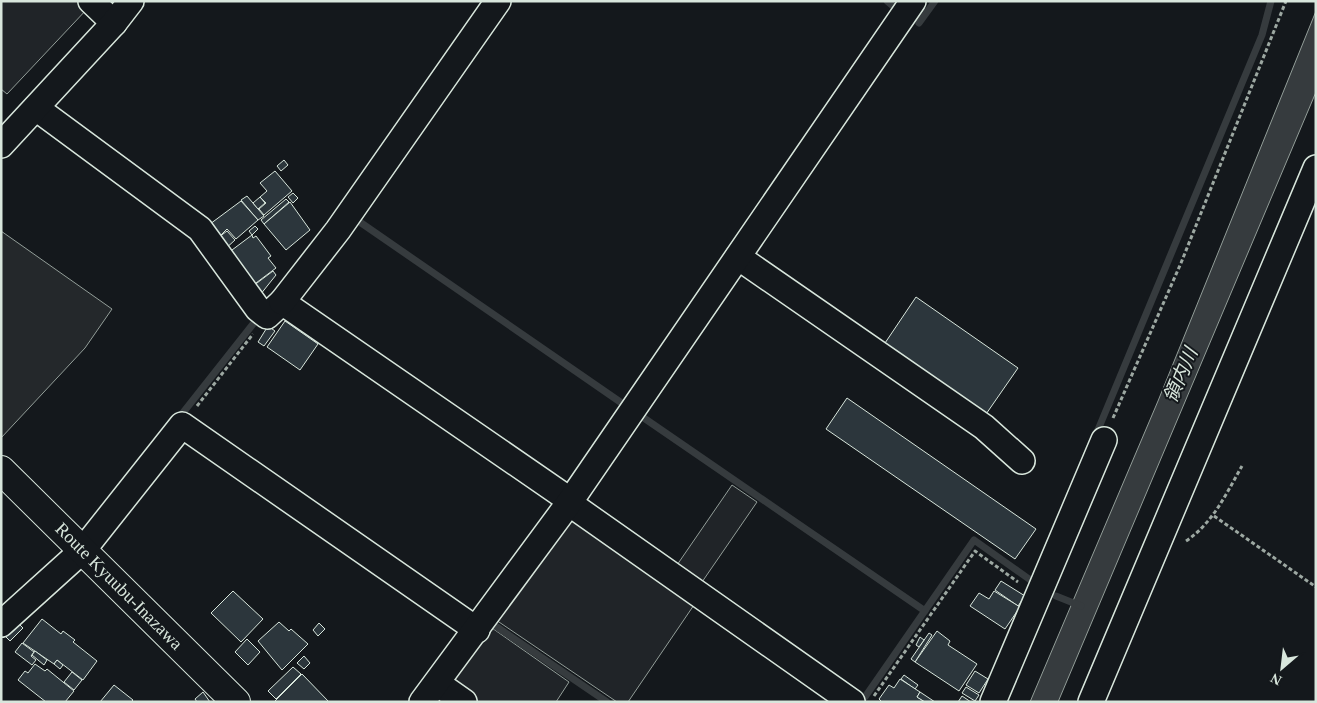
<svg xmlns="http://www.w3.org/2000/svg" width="1317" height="703" font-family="'Times New Roman','Noto Sans JP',serif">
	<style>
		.green { fill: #202428; stroke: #939e99 }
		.parking { fill: #24282b; stroke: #939e99 }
		.water { fill: #363b3e; stroke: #939e99 }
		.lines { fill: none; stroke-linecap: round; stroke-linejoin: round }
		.stream { stroke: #363b3e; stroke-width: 7 }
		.building { fill: #2c363c; stroke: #d8e6dc }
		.minor-casing { stroke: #d8e6dc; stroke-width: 28 }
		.major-casing { stroke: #d8e6dc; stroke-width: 30 }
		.path { stroke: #9da8a2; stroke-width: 3; stroke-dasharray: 4 2.5; stroke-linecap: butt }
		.minor { stroke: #14181c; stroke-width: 25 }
		.major { stroke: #14181c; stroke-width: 28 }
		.labels { text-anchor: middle; stroke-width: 4; stroke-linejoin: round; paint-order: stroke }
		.street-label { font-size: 18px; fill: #d8e6dc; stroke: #14181c }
		.water-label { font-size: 19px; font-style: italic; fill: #d8e6dc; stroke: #14181c }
	</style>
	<rect width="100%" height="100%" fill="#14181c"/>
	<g class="green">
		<path d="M1,1H81L88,8L7,94L1,89Z"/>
		<path d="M732,485L757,502L702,582L677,565Z"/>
		<path d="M570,514L696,602L628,702H617L496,620Z"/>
		<path d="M492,628L569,682L556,702H472L450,682Z"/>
	</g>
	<path class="parking" d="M1,231L112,309L85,348L1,438Z"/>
	<path class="water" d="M1316,11V92L1058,702H1030L1158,401Z"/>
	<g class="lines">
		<g class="stream">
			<path d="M887,1L893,6"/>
			<path d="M919,23L935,1"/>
			<path d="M354,218L626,406"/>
			<path d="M641,416L925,611"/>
			<path d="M178,419L257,319"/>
			<path d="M1095,437L1262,35L1271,1"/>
			<path d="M1056,596L1081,606"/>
			<path d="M497,627L607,702"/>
			<path d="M865,697L974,540L1029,579"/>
		</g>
	</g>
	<g class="building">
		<path d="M284,160L288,165L281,171L277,166Z"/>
		<path d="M275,171L292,191L264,215L259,209L266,203L260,197L267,191L260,183Z"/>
		<path d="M293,193L298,198L293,203L288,197Z"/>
		<path d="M247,196L264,216L258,220L241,200Z"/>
		<path d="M260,197L265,203L258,209L253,203Z"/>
		<path d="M286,199L289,202L264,224L261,220Z"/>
		<path d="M241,201L258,220L236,239L227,229L220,236L210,224Z"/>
		<path d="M290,202L310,230L286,250L264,224Z"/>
		<path d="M255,226L258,229L252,235L249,231Z"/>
		<path d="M227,231L235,240L224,250L215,240Z"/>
		<path d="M252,235L253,238L256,236L271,256L268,258L276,268L252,286L228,253Z"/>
		<path d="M273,271L276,275L260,295L253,286Z"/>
		<path d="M916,297L1018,368L984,417L883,346Z"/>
		<path d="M285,321L318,344L300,370L267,347Z"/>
		<path d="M268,326L275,331L264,346L258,342Z"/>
		<path d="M847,398L1036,529L1015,559L826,429Z"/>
		<path d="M1001,581L1025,596L1018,606L995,590Z"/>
		<path d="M233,591L263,619L241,642L211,613Z"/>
		<path d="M994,591L1020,607L1005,629L970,606L979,593L989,599Z"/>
		<path d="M42,619L61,634L63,631L75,640L73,642L97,661L83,680L57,660L54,664L23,643Z"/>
		<path d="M17,622L23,628L10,641L4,635Z"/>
		<path d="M279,622L289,631L291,629L308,644L282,670L258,641Z"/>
		<path d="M319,623L325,629L318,636L313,630Z"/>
		<path d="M937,631L950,641L948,645L977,664L959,691L915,662Z"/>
		<path d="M929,633L932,635L915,662L911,659Z"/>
		<path d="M920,637L924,640L919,647L916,645Z"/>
		<path d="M247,639L260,652L248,665L235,652Z"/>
		<path d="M22,643L34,652L31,656L36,660L32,665L15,652Z"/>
		<path d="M35,651L47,660L44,665L32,655Z"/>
		<path d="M304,656L310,663L304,669L297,663Z"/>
		<path d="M57,660L63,665L60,669L54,664Z"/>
		<path d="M35,664L45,671L47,669L74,691L65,702H46L18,680L25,671L28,673Z"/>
		<path d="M293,667L301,674L276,699L268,691Z"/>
		<path d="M975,671L988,679L979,693L966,685Z"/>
		<path d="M72,672L82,680L74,690L64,682Z"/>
		<path d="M302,674L329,702H274Z"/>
		<path d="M904,675L918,685L915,689L901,679Z"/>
		<path d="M900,679L920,692L917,697L925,702H882L879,699L889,685L894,688Z"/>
		<path d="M114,685L133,700L131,702H100Z"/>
		<path d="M966,687L979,695L975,701L962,693Z"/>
		<path d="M203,692L210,702H197L195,699Z"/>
		<path d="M920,692L935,702H925L917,697Z"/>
		<path d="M962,696L971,702H958Z"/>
	</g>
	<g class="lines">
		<g class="minor-casing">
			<g id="minor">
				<path d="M91,1L114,23"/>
				<path d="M36,108L200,229L258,309L267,316L282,302L571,501"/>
				<path d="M1,145L114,23L131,1"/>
				<path d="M738,257L984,427L1022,461"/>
				<path d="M282,302L338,230L498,1"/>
				<path d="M569,503L852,702"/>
				<path d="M1,624L83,550L182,425L477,630"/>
				<path d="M437,683L464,702"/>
				<path d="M422,702L569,503L913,1"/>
				<path d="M993,702L1104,440"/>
				<path d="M1091,702L1316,168"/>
			</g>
		</g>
		<g class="major-casing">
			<path id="major" d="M1,470L236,702"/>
		</g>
		<g class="path">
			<path d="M197,406L253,334"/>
			<path d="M1113,418L1181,263L1286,1"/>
			<path d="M1214,516L1316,587"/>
			<path d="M1186,541C1213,523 1226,494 1242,466"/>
			<path d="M874,696L975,551L1018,582"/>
		</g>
		<use href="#minor" class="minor"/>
		<use href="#major" class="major"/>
	</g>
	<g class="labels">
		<g class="street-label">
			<text transform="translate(119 586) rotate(45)" y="6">Route Kyuubu-Inazawa</text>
		</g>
		<g class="water-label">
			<text transform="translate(1180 375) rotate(-67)" y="7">領内川</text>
		</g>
	</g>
	<rect width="1317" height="703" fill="none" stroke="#d8e6dc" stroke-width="5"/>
	<g transform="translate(1282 668) rotate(208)" stroke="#14181c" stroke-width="4" paint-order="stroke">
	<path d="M0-4L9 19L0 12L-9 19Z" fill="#d8e6dc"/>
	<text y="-8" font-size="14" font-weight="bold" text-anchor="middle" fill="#d8e6dc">N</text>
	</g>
</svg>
